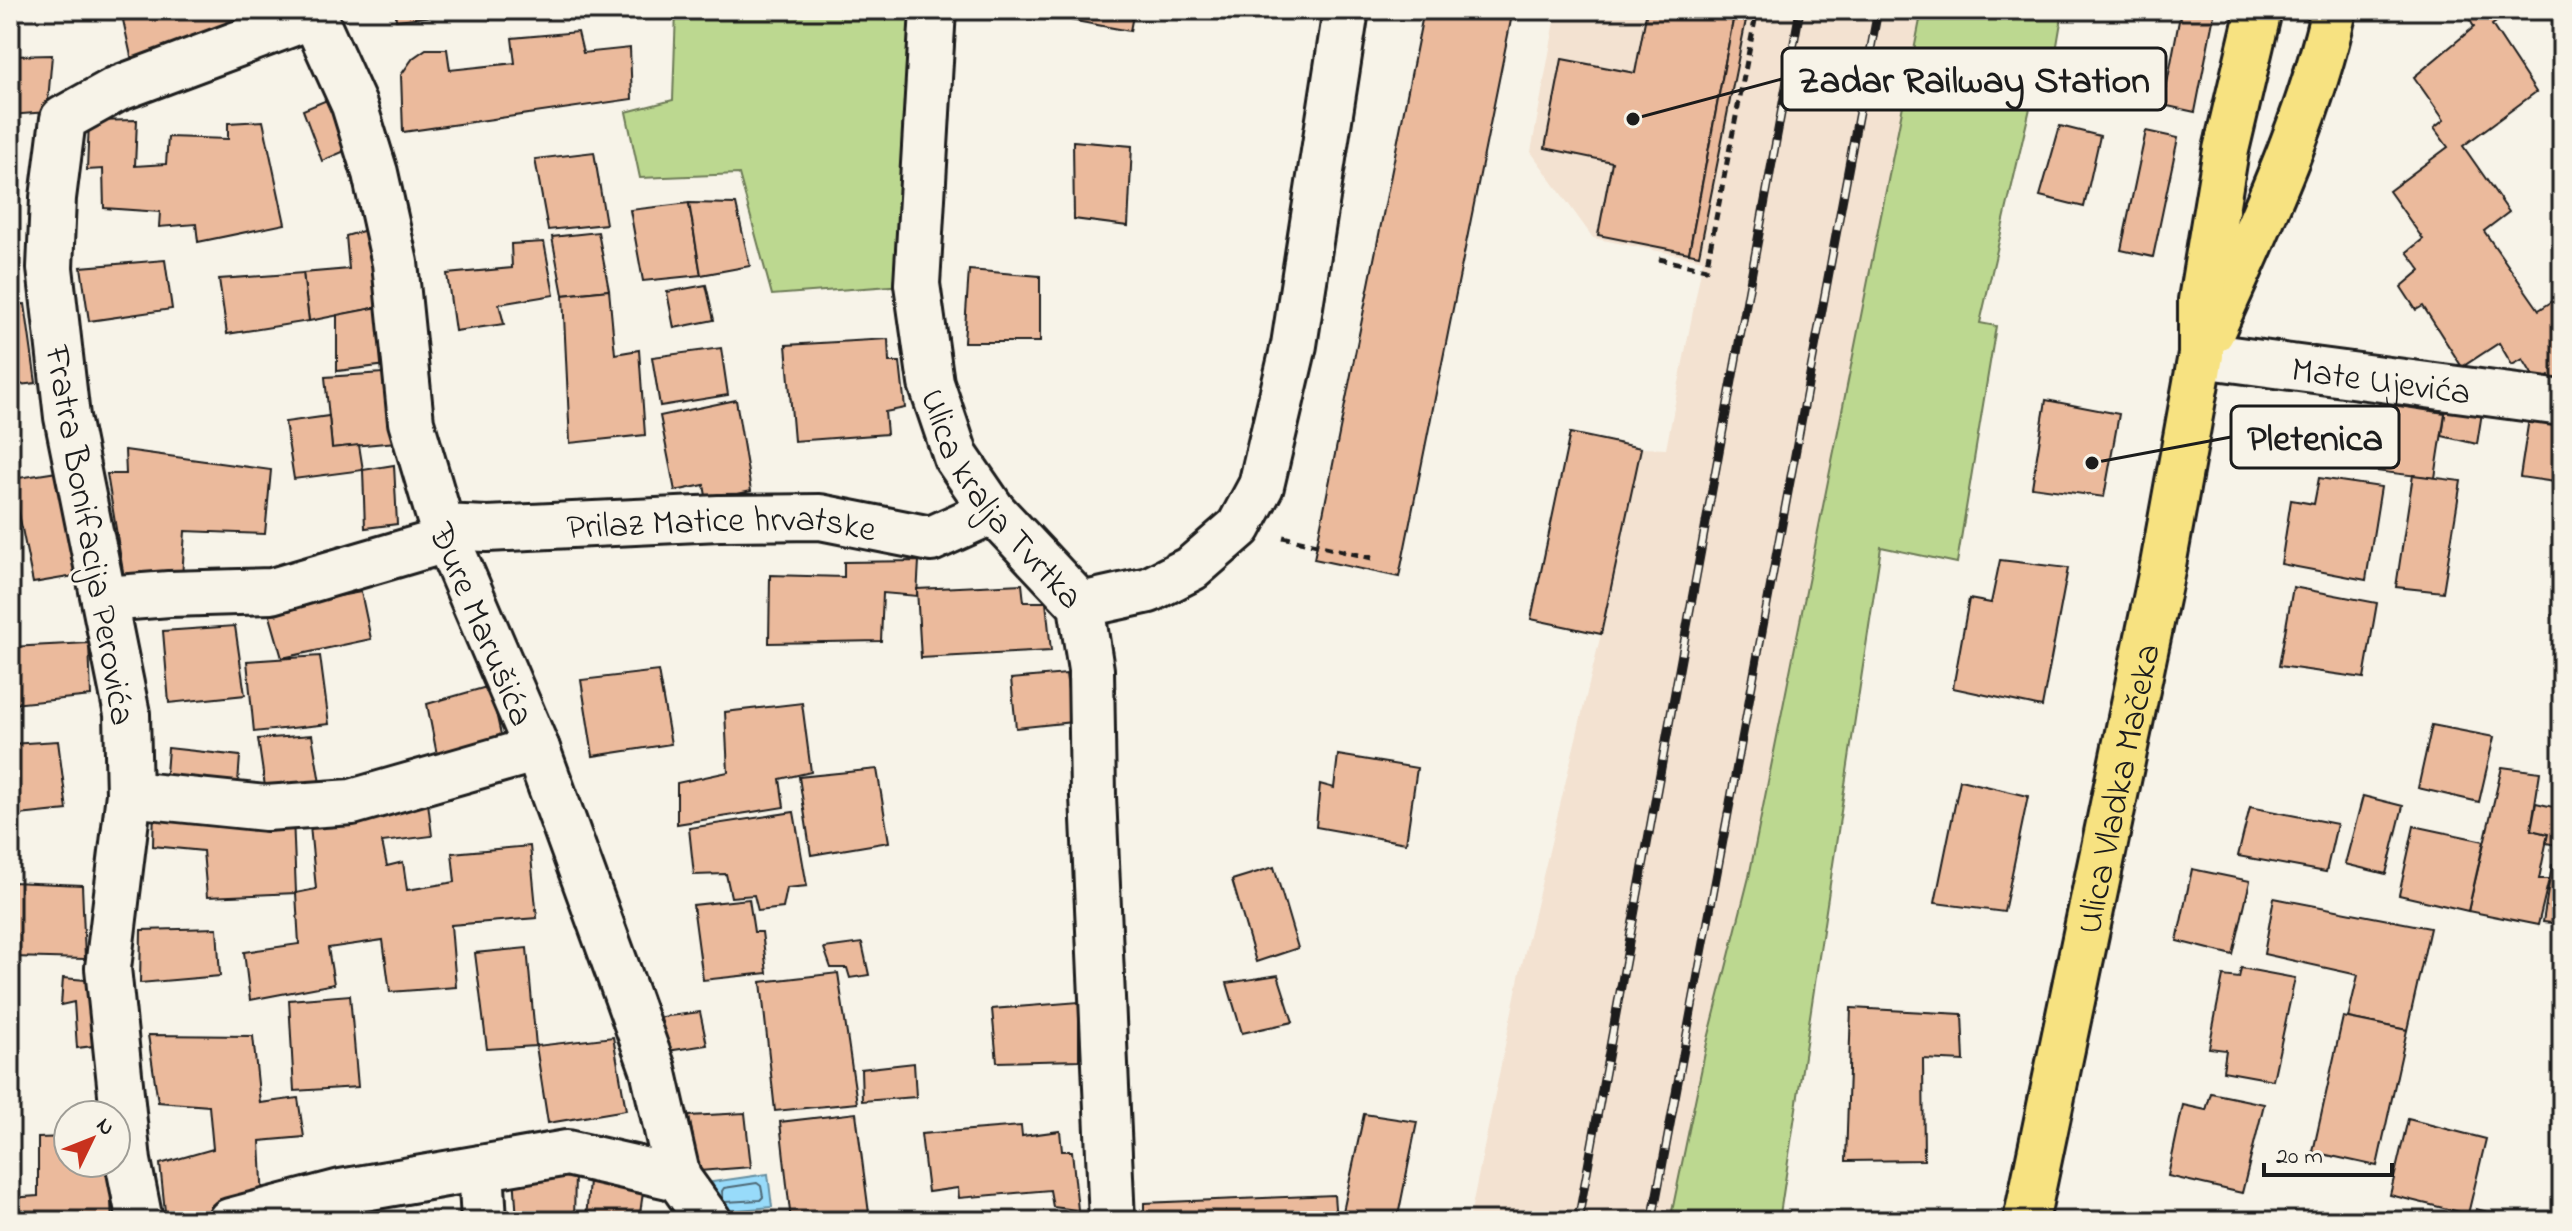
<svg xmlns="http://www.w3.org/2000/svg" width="2572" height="1231" font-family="'Indie Flower',sans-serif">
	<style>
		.built { fill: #f3e2d1 }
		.green { fill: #bcd890; stroke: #6c7a56; stroke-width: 2 }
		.water { fill: #98dbfa; stroke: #668fa1; stroke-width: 2 }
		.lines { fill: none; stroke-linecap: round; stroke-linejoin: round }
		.shore { stroke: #4e6875; stroke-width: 2 }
		.building { fill: #ebba9c; stroke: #1c1c1c; stroke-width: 2 }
		.minor-casing { stroke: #1c1c1c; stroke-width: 50 }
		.major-casing { stroke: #1c1c1c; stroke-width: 50 }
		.path { stroke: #1c1c1c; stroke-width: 5; stroke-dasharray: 8 6; stroke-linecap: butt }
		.minor { stroke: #f7f3e8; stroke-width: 44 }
		.major { stroke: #f7e281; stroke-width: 44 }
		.rail-casing { stroke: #1c1c1c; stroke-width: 9 }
		.rail { stroke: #f7f3e8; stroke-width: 6; stroke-dasharray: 18; stroke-linecap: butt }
		.labels { text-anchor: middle; stroke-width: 6; stroke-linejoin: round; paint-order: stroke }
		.street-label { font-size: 36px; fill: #1c1c1c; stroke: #f7f3e8 }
		.leader { fill: none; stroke: #1c1c1c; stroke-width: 3 }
		.callout-dot { fill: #1c1c1c; stroke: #f7f3e8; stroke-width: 3 }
		.callout { fill: #f7f3e8; stroke: #1c1c1c; stroke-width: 3 }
		.callout-label { font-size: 38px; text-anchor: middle; font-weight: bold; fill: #1c1c1c }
	</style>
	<rect width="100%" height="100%" fill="#f7f3e8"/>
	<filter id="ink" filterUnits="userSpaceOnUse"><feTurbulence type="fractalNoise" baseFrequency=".0125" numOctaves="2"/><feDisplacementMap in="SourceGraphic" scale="16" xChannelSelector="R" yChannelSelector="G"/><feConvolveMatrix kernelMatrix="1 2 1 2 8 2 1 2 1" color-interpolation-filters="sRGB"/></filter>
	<g filter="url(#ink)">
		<path class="built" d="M1557,10H1922L1749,877L1707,1043L1670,1221H1469L1520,972L1601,634L1641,448L1666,449L1703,260L1593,238L1531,152Z"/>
		<g class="green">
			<path d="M676,10H927L917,284L772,295L739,174L640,178L626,112L673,100Z"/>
			<path d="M1922,10H2063L2054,63L2041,61L1980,323L1996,326L1957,563L1881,547L1779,1221H1670L1707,1043L1749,877Z"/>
		</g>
		<path class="water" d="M768,1174L772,1207L717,1212L712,1182Z"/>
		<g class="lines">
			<path class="shore" d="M723,1200L722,1191L724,1188L757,1183L761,1186L763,1197L760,1200L725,1202"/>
		</g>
		<g class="building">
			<path d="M158,10H283L134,70L123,20Z"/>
			<path d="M395,10H453L454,14L396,20Z"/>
			<path d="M594,10H658L657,19L594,14Z"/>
			<path d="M1060,10H1134L1130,31L1059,18Z"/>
			<path d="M1424,10H1513L1399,577L1314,559Z"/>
			<path d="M1647,10H1735L1689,253L1598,235L1612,162L1545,148L1562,59L1635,73Z"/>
			<path d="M1735,10H1748L1699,255L1689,253Z"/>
			<path d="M2181,10H2215L2195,112L2163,105Z"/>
			<path d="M2464,10H2513L2492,25L2536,92L2463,146L2509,212L2484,231L2539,310L2562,295V398L2549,376L2538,384L2523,359L2512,365L2499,343L2462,367L2423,306L2416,310L2401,287L2421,270L2407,252L2423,239L2389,191L2448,147L2434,128L2444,120L2414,77L2474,27Z"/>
			<path d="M578,32L583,53L630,48L632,99L403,132L401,75L413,58L426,49H447L450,70L515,63L512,38Z"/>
			<path d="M52,55L47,112L10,115V56Z"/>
			<path d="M334,97L354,147L322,161L303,110Z"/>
			<path d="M137,120L135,166L166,164L168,137L228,139V123L263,121L285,224L198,242L196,224L159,227L160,212L104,208L103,169L87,170L89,121Z"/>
			<path d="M2060,126L2100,136L2084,207L2040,196Z"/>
			<path d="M2146,131L2178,138L2153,257L2121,250Z"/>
			<path d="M1073,141L1132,146L1128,226L1074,219Z"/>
			<path d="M594,152L606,224L548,230L535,159Z"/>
			<path d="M689,203L701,275L643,281L630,210Z"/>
			<path d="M689,203L736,204L750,266L701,275Z"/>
			<path d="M376,227L389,305L309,321L303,273L349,269L346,236Z"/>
			<path d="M598,232L609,290L563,295L552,237Z"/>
			<path d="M544,242L554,295L499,304L504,324L455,331L447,274L512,268L511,244Z"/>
			<path d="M165,260L172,309L89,321L81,267Z"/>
			<path d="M969,270L1040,276V342H964Z"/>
			<path d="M303,273L309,321L227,334L219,279Z"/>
			<path d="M706,285L714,320L674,328L667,292Z"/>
			<path d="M609,290L615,354L639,350L645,435L570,443L563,295Z"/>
			<path d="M25,304L36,383L10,386V305Z"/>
			<path d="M389,305L395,364L337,371V315Z"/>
			<path d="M888,339L889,362H900L905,408L885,412L887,434L794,441L786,345Z"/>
			<path d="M721,348L728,395L660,406L652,357Z"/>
			<path d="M398,372L407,441L332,448L325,377Z"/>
			<path d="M2448,393L2484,400L2477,444L2442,436Z"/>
			<path d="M736,400L751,491L707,501L704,485L675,491L660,416Z"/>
			<path d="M2046,400L2119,414L2104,497L2032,487Z"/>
			<path d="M2379,403L2445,413L2435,478L2366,470Z"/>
			<path d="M2530,412L2562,417V483L2520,477Z"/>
			<path d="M329,416L332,448L359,445L363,470L294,479L285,422Z"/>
			<path d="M1570,433L1641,448L1601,634L1531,619Z"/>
			<path d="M125,450L271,470L265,534L185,531L182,578L125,584L107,474H126Z"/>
			<path d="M394,465L397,524L365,528L363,470Z"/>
			<path d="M70,470L92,573L33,583L12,479Z"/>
			<path d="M2413,475L2461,481L2443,592L2396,587Z"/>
			<path d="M2319,478L2381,487L2366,580L2281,564L2291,500L2314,504Z"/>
			<path d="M2000,560L2068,568L2042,707L1953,688L1969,599L1991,603Z"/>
			<path d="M919,561L917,596L883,593L881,641L769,643L770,575L844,577V562Z"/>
			<path d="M1022,584L1024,602H1046L1051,651L921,658L917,589Z"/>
			<path d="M2293,587L2377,603L2364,678L2279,666Z"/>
			<path d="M361,592L371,639L282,658L268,609Z"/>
			<path d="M235,626L245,695L169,703L163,631Z"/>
			<path d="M89,643L91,696L13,704L10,647Z"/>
			<path d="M320,656L329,724L254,732L247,661Z"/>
			<path d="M658,671L671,744L593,756L581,680Z"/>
			<path d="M1066,674L1072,722L1016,728L1011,679Z"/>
			<path d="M490,686L504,748L439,765L427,704Z"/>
			<path d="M802,703L811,772L780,779L784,807L677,824V783L728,772L725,712Z"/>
			<path d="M2432,725L2494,737L2479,802L2418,788Z"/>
			<path d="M312,735L322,795L267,800L258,739Z"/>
			<path d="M58,741L67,810L10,816V744Z"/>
			<path d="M168,748L240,756L237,796L165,787Z"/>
			<path d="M1338,755L1417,768L1406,843L1316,827L1320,784L1334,788Z"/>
			<path d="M2502,767L2540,772L2531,830L2548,834L2539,879H2549L2538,925L2468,911Z"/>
			<path d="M877,769L889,842L811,855L799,777Z"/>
			<path d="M1960,780L2028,796L2004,912L1935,903Z"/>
			<path d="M427,794L432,836L382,842L387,866L403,862L407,890L455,882L452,853L530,846L537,918L451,925L456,987L390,992L383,940L328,948L334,984L250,1000L244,952L299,944L296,893L316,889L309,815Z"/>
			<path d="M2363,796L2403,806L2386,874L2345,864Z"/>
			<path d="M2536,803L2562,809V846L2546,843L2548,834L2531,830Z"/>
			<path d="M154,806L293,816L296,893L207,897L203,851L153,846Z"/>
			<path d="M2250,807L2337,824L2326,872L2238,856Z"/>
			<path d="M794,812L807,886L787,888L783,908L758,911L754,895L731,897L726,874L694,875L689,828Z"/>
			<path d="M2414,826L2484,841L2468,911L2399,895Z"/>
			<path d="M2552,865L2562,866V924L2543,922Z"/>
			<path d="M1274,867L1298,948L1256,962L1232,880Z"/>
			<path d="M2192,869L2250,881L2233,955L2177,941Z"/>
			<path d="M11,882L82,885L85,959L12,957Z"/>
			<path d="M2274,898L2430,928L2407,1030L2348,1018L2358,975L2264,954Z"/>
			<path d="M749,899L754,932H762L767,973L703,980L693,905Z"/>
			<path d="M217,928L220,976L140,983L141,930Z"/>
			<path d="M862,943L869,975L850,978L847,968H831L824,948Z"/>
			<path d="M527,948L536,1046L487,1049L475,953Z"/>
			<path d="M2241,968L2295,978L2273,1080L2223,1071L2226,1050L2209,1048L2223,976L2239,978Z"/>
			<path d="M838,973L857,1103L775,1111L761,982Z"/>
			<path d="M1278,975L1293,1022L1242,1033L1227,983Z"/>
			<path d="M63,978L86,980L108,998V1044L77,1048L74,1002L61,1005Z"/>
			<path d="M350,995L358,1087L294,1091L289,1000Z"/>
			<path d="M1079,1002V1060L997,1062L992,1009Z"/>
			<path d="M1851,1008L1962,1014L1964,1061L1923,1059L1924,1160L1846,1161Z"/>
			<path d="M700,1012L707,1045L667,1051L661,1017Z"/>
			<path d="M2343,1017L2407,1030L2377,1166L2313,1152Z"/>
			<path d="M148,1035L253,1036L260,1103L298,1098L304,1137L260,1141L263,1203L194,1221H166L160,1164L213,1149L209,1106L158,1102Z"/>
			<path d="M613,1037L626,1110L548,1123L536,1046Z"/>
			<path d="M914,1063L916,1097L862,1101L861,1069Z"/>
			<path d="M2211,1093L2264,1104L2242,1193L2168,1176L2183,1105L2206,1110Z"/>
			<path d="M745,1113L751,1167L699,1171L689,1116Z"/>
			<path d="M856,1113L870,1221H791L780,1122Z"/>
			<path d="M1364,1114L1417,1122L1397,1221H1341Z"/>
			<path d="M2408,1119L2486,1139L2468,1214L2390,1195Z"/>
			<path d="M1021,1126L1022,1136L1060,1131L1062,1151H1072L1078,1210L1053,1207L1050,1190L959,1198L958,1188L928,1192L921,1134Z"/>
			<path d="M68,1137V1163H109L112,1221H10V1198L38,1196V1138Z"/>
			<path d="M575,1173L574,1221H517L514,1174Z"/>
			<path d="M589,1180L643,1192L639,1221H586Z"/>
			<path d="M1334,1195L1336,1221H1144V1203Z"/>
			<path d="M2476,1209L2524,1221H2473Z"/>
		</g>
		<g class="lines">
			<g class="minor-casing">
				<g id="minor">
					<path id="s1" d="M311,10L354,105L375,173L395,263L411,422L442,527L537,749L619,974L653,1069L678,1178L709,1221"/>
					<path id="s2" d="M933,10L917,284L931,383L956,457L993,511L1081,605L1091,670L1093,796L1112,1221"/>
					<path id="s3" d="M2201,355L2562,403"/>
					<path id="s4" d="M442,527L487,529L719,518L820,517L931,539L993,511"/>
					<path d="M105,599L169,594L272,591L446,540"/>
					<path d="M1081,605L1149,590L1192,568L1239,527L1261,486L1294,345L1346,10"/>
					<path d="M129,794L266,808L352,802L537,749"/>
					<path d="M481,1168L484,1221"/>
					<path d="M140,1221L128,1161L108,968L129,794L127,714L67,417L50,268L53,198L63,119L117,89L315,15"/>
					<path d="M230,1221L341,1192L567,1153L678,1178"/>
				</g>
			</g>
			<g class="major-casing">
				<g id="major">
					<path d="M2212,331C2258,227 2309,122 2334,10"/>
					<path id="s5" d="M2026,1221L2163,565L2201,355V300L2226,150L2259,10"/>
				</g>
			</g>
			<g class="path">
				<path d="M1659,259L1706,269L1757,10"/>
				<path d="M1283,537L1372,558"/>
			</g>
			<use href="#minor" class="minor"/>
			<use href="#major" class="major"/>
			<g class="rail-casing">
				<g id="rail">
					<path d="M1578,1221L1800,10"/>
					<path d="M1652,1221L1878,10"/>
				</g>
			</g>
			<use href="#rail" class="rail"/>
		</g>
	</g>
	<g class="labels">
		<g class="street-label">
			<text dy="13" stroke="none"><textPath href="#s3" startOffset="182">Mate Ujevića</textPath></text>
			<text dy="13" stroke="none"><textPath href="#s2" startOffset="512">Ulica kralja Tvrtka</textPath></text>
			<text dy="13" stroke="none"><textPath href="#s4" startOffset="280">Prilaz Matice hrvatske</textPath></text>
			<text transform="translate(92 535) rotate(80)" y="13">Fratra Bonifacija Perovića</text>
			<text dy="13" stroke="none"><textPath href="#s1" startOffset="642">Đure Marušića</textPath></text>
			<text dy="13" stroke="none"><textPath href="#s5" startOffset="442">Ulica Vladka Mačeka</textPath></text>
		</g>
	</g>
	<path class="leader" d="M1633 119L1782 79M2092 463L2231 437"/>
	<g class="callout-dot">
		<circle cx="1633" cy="119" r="8"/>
		<circle cx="2092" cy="463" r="8"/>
	</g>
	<g class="callout">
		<rect x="1782" y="48" width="384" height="62" rx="8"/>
		<rect x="2231" y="406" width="168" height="62" rx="8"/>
	</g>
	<g class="callout-label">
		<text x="1974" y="92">Zadar Railway Station</text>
		<text x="2315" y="450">Pletenica</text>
	</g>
	<rect width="2572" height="1231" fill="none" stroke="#f7f3e8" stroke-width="40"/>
	<rect x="20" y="20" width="2532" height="1191" fill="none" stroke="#1c1c1c" stroke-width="3" filter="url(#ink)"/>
	<g transform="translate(92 1139) rotate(47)"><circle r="38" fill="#f7f3e8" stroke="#9f9d96" stroke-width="2"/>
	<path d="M0-6L14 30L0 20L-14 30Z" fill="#c8321e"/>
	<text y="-12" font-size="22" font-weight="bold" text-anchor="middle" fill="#1c1c1c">N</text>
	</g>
	<path d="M2264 1163v12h128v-12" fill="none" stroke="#1c1c1c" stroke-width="4"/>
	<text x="2276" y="1163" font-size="24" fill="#1c1c1c" stroke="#f7f3e8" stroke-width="6" paint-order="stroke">20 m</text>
</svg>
